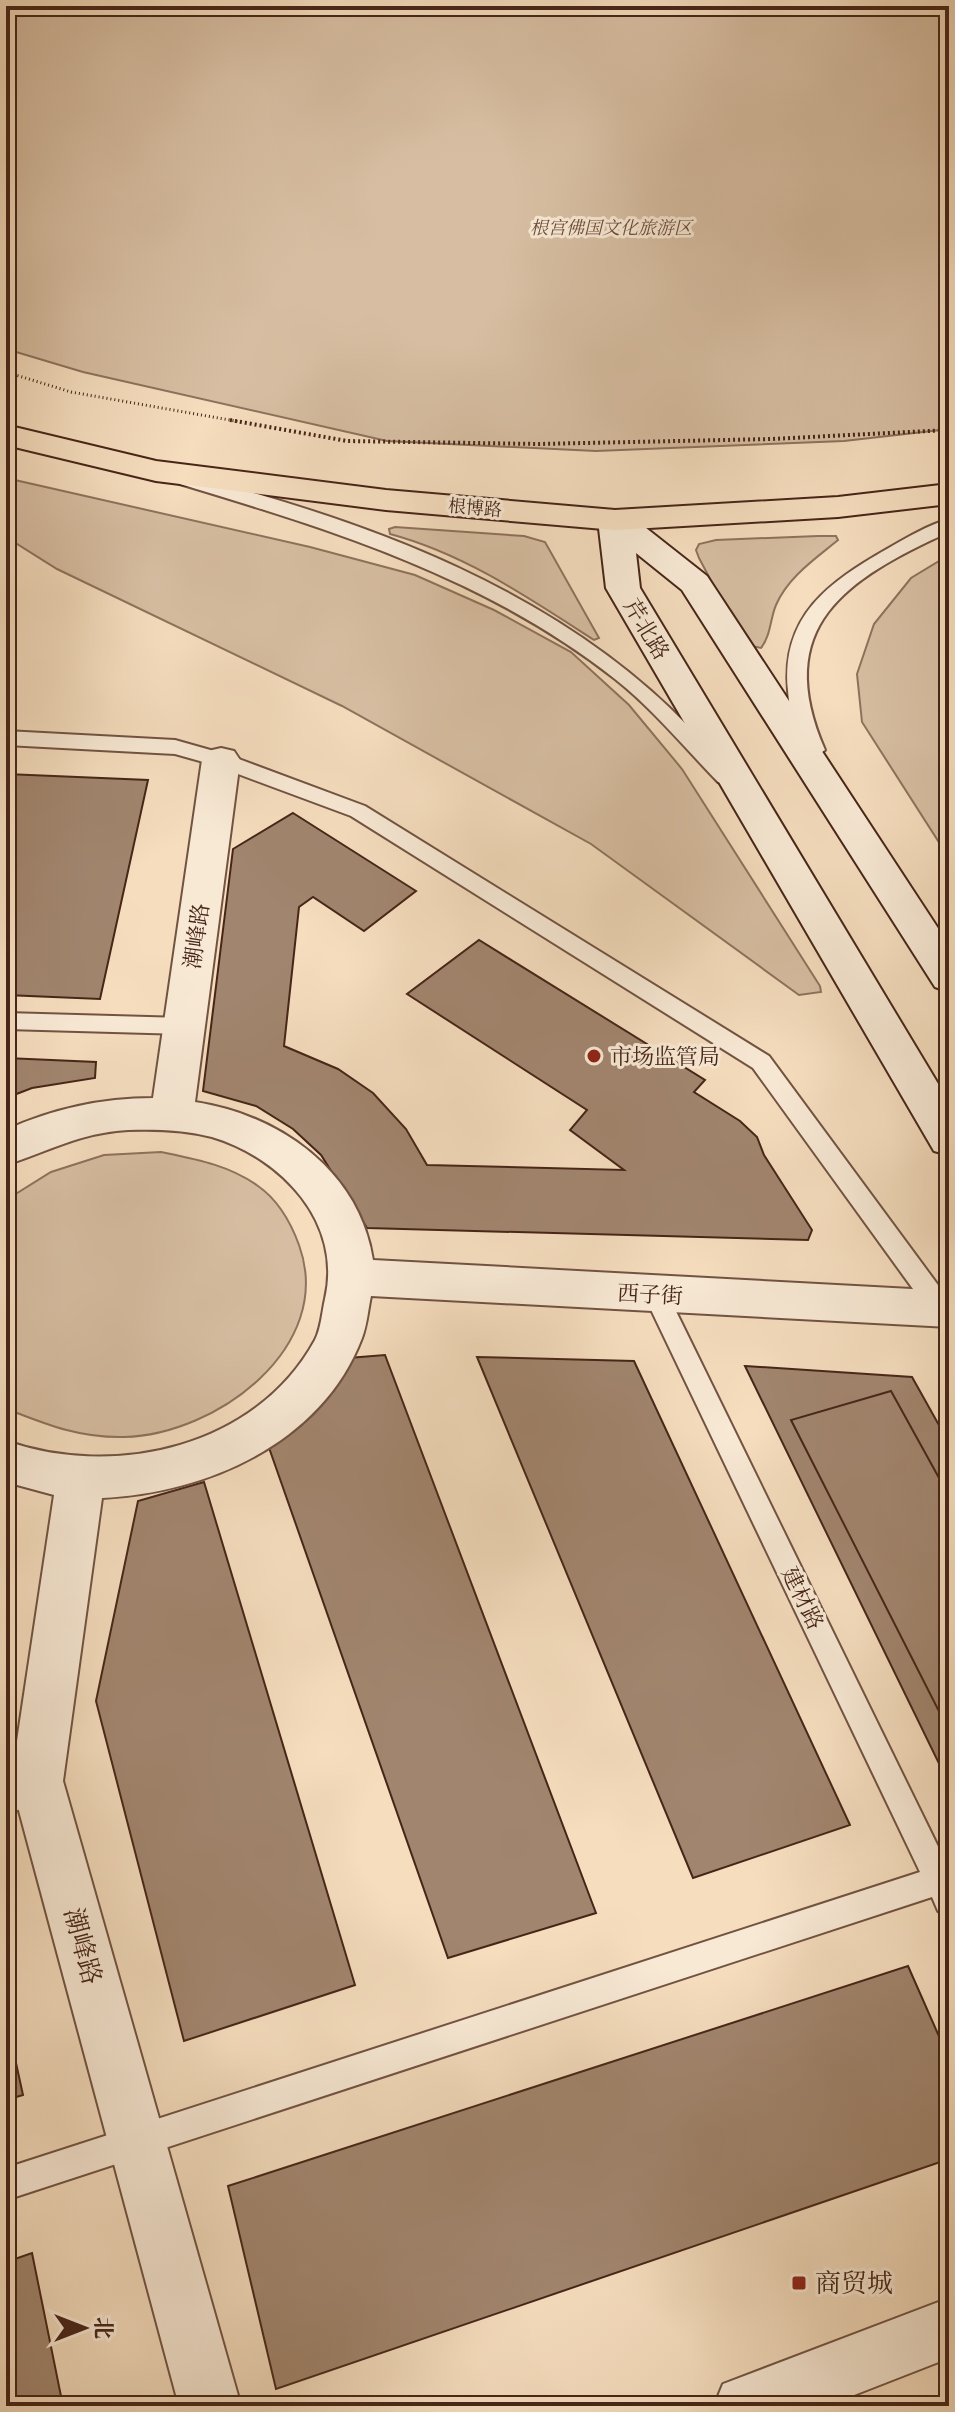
<svg xmlns="http://www.w3.org/2000/svg" width="955" height="2412" font-family="'IM FELL Great Primer','Noto Serif SC',serif">
	<style>
		.green { fill: #d7bea2; stroke: #8f725d; stroke-width: 2 }
		.building { fill: #a1856e; stroke: #472518; stroke-width: 2 }
		.lines { fill: none; stroke-linecap: round; stroke-linejoin: round }
		.service-casing { stroke: #725342; stroke-width: 4 }
		.minor-casing { stroke: #725342; stroke-width: 4 }
		.tertiary-casing { stroke: #725342; stroke-width: 4 }
		.secondary-casing { stroke: #472518; stroke-width: 4 }
		.trunk-casing { stroke: #472518; stroke-width: 4 }
		.path-far1 { stroke: #472518; stroke-width: 3; stroke-dasharray: 1 3; stroke-linecap: butt }
		.path { stroke: #472518; stroke-width: 4; stroke-dasharray: 2 3; stroke-linecap: butt }
		.service { fill: #f8e9d5; fill-rule: evenodd }
		.minor { fill: #f8e9d5; fill-rule: evenodd }
		.tertiary { fill: #f8e9d5; fill-rule: evenodd }
		.secondary { fill: #f8e9d5; fill-rule: evenodd }
		.trunk { fill: #f5ddbe; fill-rule: evenodd }
		.poi-dot { fill: #8f2418; stroke: #f8e9d5; stroke-width: 3 }
		.labels { text-anchor: middle; stroke-width: 6; stroke-linejoin: round; paint-order: stroke }
		.far-park-label { font-size: 18px; font-style: italic; fill: #6b4b3a; stroke: #f8e9d5 }
		.far-street-label { font-size: 18px; fill: #472518; stroke: #f8e9d5 }
		.street-label { font-size: 22px; fill: #472518; stroke: #f8e9d5 }
		.poi-label { font-size: 22px; fill: #472518; stroke: #f8e9d5; text-anchor: start }
		.near-street-label { font-size: 26px; fill: #472518; stroke: #f8e9d5 }
		.near-poi-label { font-size: 26px; fill: #472518; stroke: #f8e9d5; text-anchor: start }
	</style>
	<rect width="100%" height="100%" fill="#f5ddbe"/>
	<filter id="stains"><feTurbulence type="fractalNoise" baseFrequency=".0025" numOctaves="4"/><feColorMatrix values="0 0 0 0 .2 0 0 0 0 .09 0 0 0 0 .02 0 0 0 .5 -.17"/></filter>
	<radialGradient id="worn" r=".72"><stop offset=".6" stop-color="#630" stop-opacity="0"/><stop offset="1" stop-color="#630" stop-opacity=".3"/></radialGradient>
	<g class="green">
		<path d="M6,6H949V429L844,441L596,451L387,441L83,372L6,349Z"/>
		<path d="M6,478L310,547L415,575L494,610L571,652L629,705L682,769L820,986L821,992L799,995L591,844L342,706L57,569L6,537Z"/>
		<path d="M395,527L524,536L545,542L599,638L594,640C529,598 465,554 390,534L389,529Z"/>
		<path d="M818,536H836L838,540C815,559 788,577 776,605C770,619 771,635 761,648L752,646L742,639L699,558L696,550L699,544L716,540Z"/>
		<path d="M949,555V858L862,722L857,674L874,624L911,578Z"/>
		<path d="M161,1152C195,1159 229,1165 258,1186C278,1200 291,1223 299,1245C336,1347 216,1435 124,1437C82,1438 50,1426 12,1411L6,1406V1200L51,1172L104,1155Z"/>
	</g>
	<g class="building">
		<path d="M6,774L148,780L100,999L6,995Z"/>
		<path d="M293,813L416,891L364,931L313,897L299,907L284,1046L338,1069L373,1093L406,1129L427,1165L624,1170L570,1130L587,1110L407,994L479,940L705,1080L694,1092L740,1121L757,1137L764,1155L812,1230L808,1240L367,1228L321,1155L293,1129L256,1106L203,1091L233,849Z"/>
		<path d="M6,1058L96,1062L95,1078L32,1088L6,1098Z"/>
		<path d="M385,1355L596,1913L448,1958L267,1442L348,1358Z"/>
		<path d="M477,1357L634,1361L850,1825L693,1878Z"/>
		<path d="M745,1366L912,1377L949,1443V1784Z"/>
		<path d="M891,1391L949,1496V1731L791,1420Z"/>
		<path d="M204,1482L355,1985L184,2041L96,1701L138,1501Z"/>
		<path d="M908,1966L949,2059V2159L276,2389L228,2186Z"/>
		<path d="M6,2017L23,2095L6,2100Z"/>
		<path d="M32,2253L63,2406H6V2262Z"/>
	</g>
	<g class="lines">
		<g class="service-casing">
			<g id="service">
				<path d="M186,475C367,520 559,591 690,728C705,743 724,759 735,777L725,784L718,782C684,747 653,709 615,679C487,578 333,530 180,484L177,480L180,476Z"/>
				<path d="M949,519V532C846,579 771,626 825,750L815,757L808,755C796,736 789,712 788,690C781,616 829,582 887,549C906,538 928,525 949,519Z"/>
				<path d="M6,731L175,740L228,755L365,806L769,1056L949,1300V1319L934,1318L753,1068L351,816L214,765L175,754L6,745Z"/>
				<path d="M6,1013L184,1018L192,1020L195,1026L192,1032L184,1034L6,1029Z"/>
				<path d="M656,1285L665,1288L668,1295L949,1869V1915L938,1911L932,1897L6,2200V2168L920,1872L644,1295L647,1288Z"/>
				<path d="M40,1777L50,1781L54,1790L50,1799L6,1814V1786Z"/>
			</g>
		</g>
		<g class="minor-casing">
			<path id="minor" d="M221,748L234,751L240,760L195,1102C279,1115 359,1170 373,1260L949,1291V1327L371,1296C368,1310 367,1325 362,1338C322,1443 207,1493 102,1498L63,1781L241,2406H179L11,1781L54,1495L6,1482V1441C115,1479 256,1448 315,1340C321,1329 322,1312 325,1299C343,1223 282,1158 212,1137C185,1130 155,1129 128,1130C78,1133 50,1151 6,1165V1130C52,1109 102,1098 153,1098L202,760L208,751Z"/>
		</g>
		<g class="tertiary-casing">
			<path id="tertiary" d="M949,2298V2358L826,2406H714L723,2384Z"/>
		</g>
		<g class="secondary-casing">
			<path id="secondary" d="M615,510L627,513L707,576L949,945V992L935,987L682,590L636,553L640,588L949,1102V1155L934,1151L606,588L598,520L603,513Z"/>
		</g>
		<g class="trunk-casing">
			<path id="trunk" d="M6,425L156,461L386,490L615,510L838,497L949,484V504L838,517L615,530L386,510L156,481L6,445Z"/>
		</g>
		<path class="path-far1" d="M6,372L71,392L241,422"/>
		<path class="path" d="M230,420L347,441L539,444L771,439L949,430"/>
		<use href="#service" class="service"/>
		<use href="#minor" class="minor"/>
		<use href="#tertiary" class="tertiary"/>
		<use href="#secondary" class="secondary"/>
		<use href="#trunk" class="trunk"/>
	</g>
	<g class="poi-dot">
		<circle cx="594" cy="1056" r="8"/>
		<rect x="791" y="2275" width="16" height="16" rx="4"/>
	</g>
	<g class="labels">
		<g class="far-park-label">
			<text x="611" y="234">根宫佛国文化旅游区</text>
		</g>
		<g class="far-street-label">
			<text transform="translate(475 508) rotate(5)" y="6">根博路</text>
		</g>
		<g class="street-label">
			<text transform="translate(647 629) rotate(59)" y="8">芹北路</text>
			<text transform="translate(196 936) rotate(-82)" y="8">潮峰路</text>
			<text transform="translate(650 1294) rotate(3)" y="8">西子街</text>
			<text transform="translate(803 1598) rotate(64)" y="8">建材路</text>
		</g>
		<g class="poi-label">
			<text x="610" y="1064">市场监管局</text>
		</g>
		<g class="near-street-label">
			<text transform="translate(83 1946) rotate(75)" y="9">潮峰路</text>
		</g>
		<g class="near-poi-label">
			<text x="815" y="2292">商贸城</text>
		</g>
	</g>
	<rect width="955" height="2412" fill="none" stroke="#f5ddbe" stroke-width="32"/>
	<rect x="8" y="8" width="939" height="2396" fill="none" stroke="#472518" stroke-width="4"/>
	<rect x="16" y="16" width="923" height="2380" fill="none" stroke="#472518" stroke-width="2"/>
	<g transform="translate(84 2328) rotate(90)" stroke="#f8e9d5" stroke-width="6" paint-order="stroke">
	<path d="M0-6L14 30L0 20L-14 30Z" fill="#472518"/>
	<text y="-12" font-size="22" font-weight="bold" text-anchor="middle" fill="#472518">北</text>
	</g>
	<rect width="100%" height="100%" filter="url(#stains)"/>
	<rect width="100%" height="100%" fill="url(#worn)"/>
</svg>
